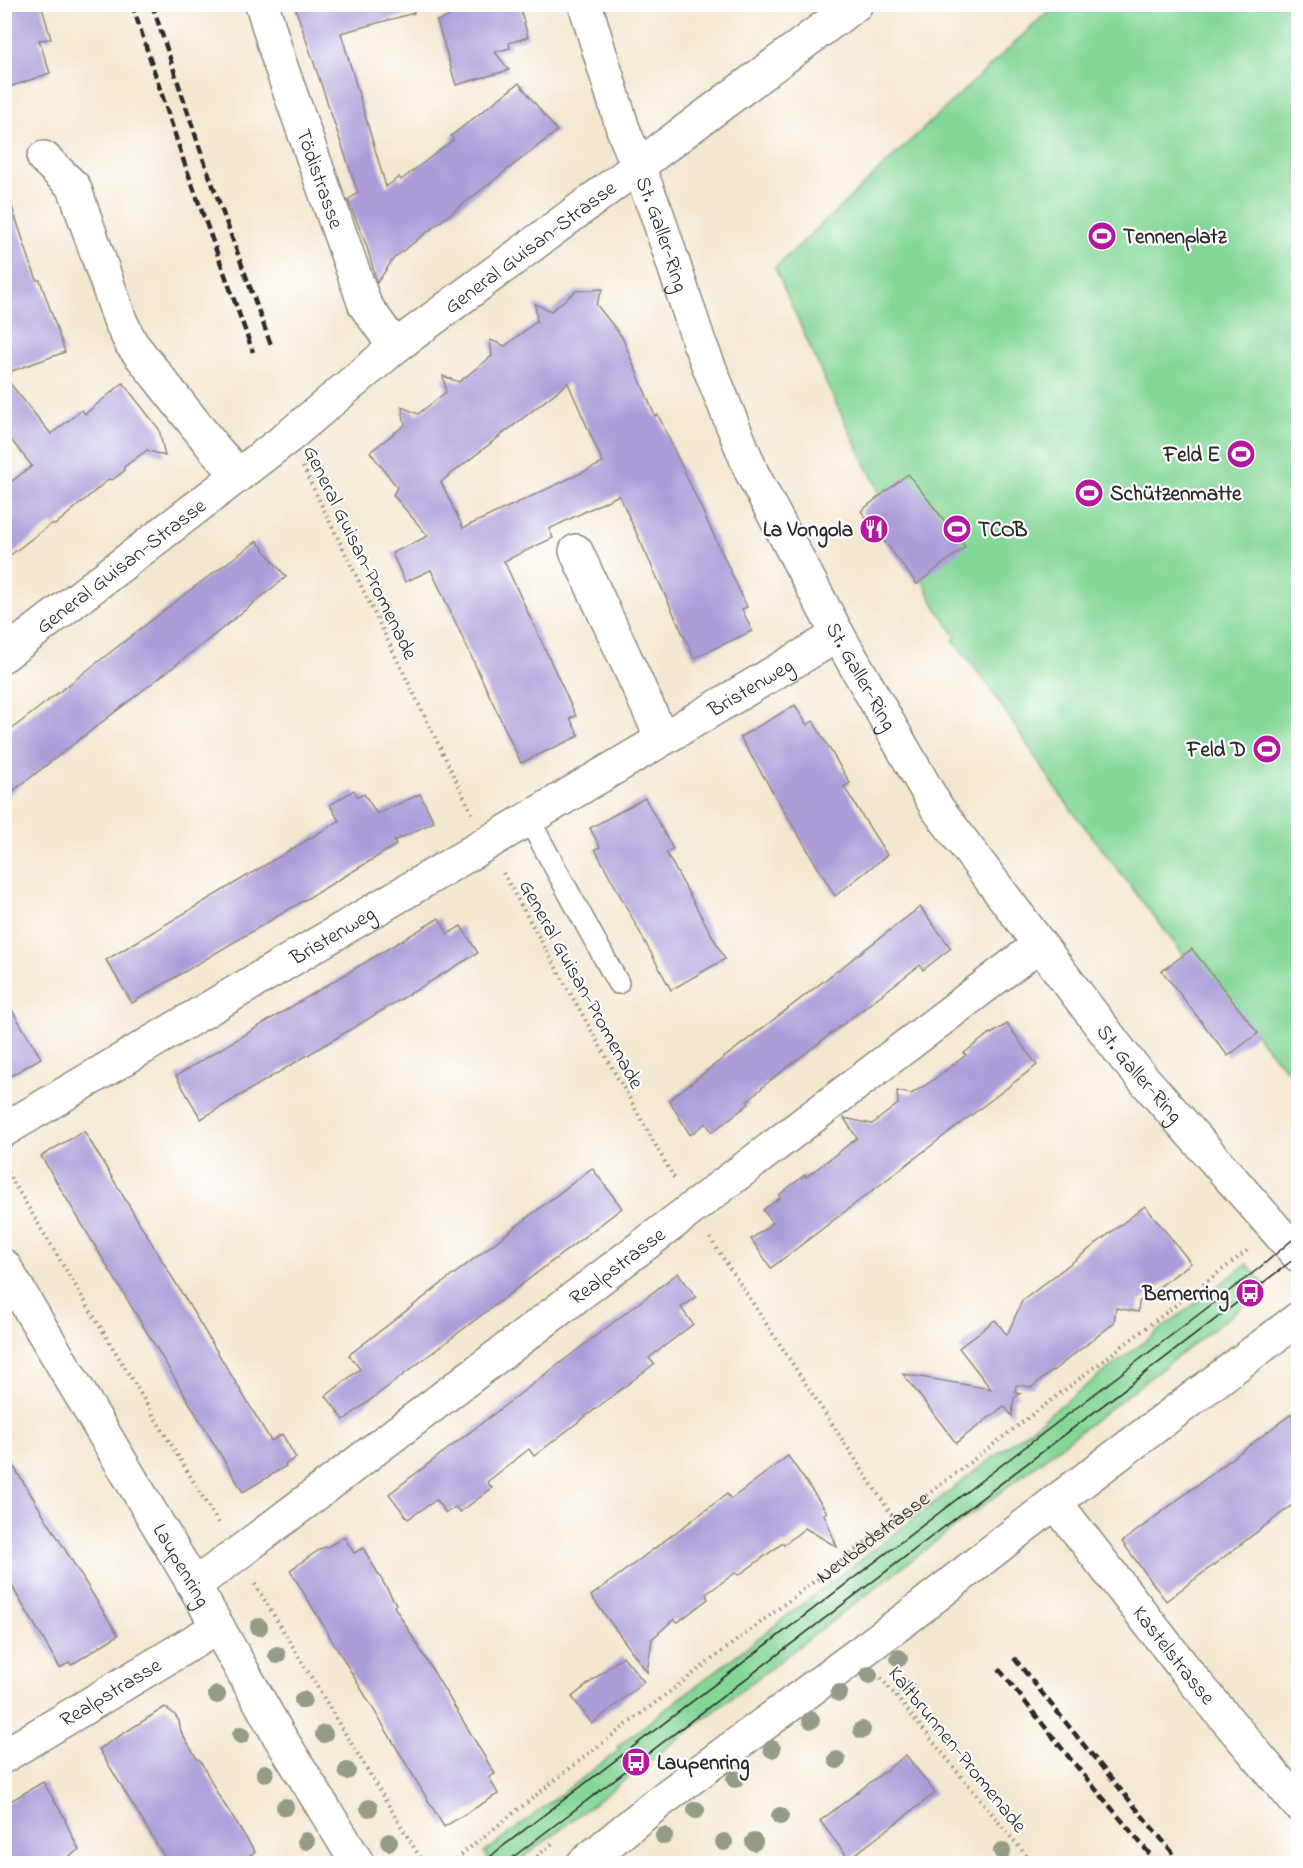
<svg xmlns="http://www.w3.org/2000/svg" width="1303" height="1868" font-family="'Indie Flower',sans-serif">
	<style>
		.green { fill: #85d798; stroke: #588162; stroke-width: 1.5 }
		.building { fill: #ac9dd9; fill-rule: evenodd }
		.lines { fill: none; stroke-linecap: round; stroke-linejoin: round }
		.service-casing { stroke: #90897e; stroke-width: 24 }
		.minor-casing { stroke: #90897e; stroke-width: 36 }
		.tertiary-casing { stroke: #90897e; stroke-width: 36 }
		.primary-casing { stroke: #90897e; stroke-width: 36 }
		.path { stroke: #90897e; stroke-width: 4; stroke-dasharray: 1.5 4.5; stroke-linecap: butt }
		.service { stroke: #fff; stroke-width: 21 }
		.minor { stroke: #fff; stroke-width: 33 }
		.tertiary { stroke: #fff; stroke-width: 33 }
		.primary { stroke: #fff; stroke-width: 33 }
		.tram { stroke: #2b2b2b; stroke-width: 1.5 }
		.rail { stroke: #2b2b2b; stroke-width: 4.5; stroke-dasharray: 9 4.5; stroke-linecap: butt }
		.tree { fill: #949c87 }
		.labels { text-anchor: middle; stroke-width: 4.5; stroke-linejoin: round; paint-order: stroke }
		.street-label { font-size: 21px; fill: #2b2b2b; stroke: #fff }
		.poi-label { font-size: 21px; font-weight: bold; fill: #2b2b2b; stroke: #fff; text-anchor: start }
	</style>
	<rect width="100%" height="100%" fill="#fff"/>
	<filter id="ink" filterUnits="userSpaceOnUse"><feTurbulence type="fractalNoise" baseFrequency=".0167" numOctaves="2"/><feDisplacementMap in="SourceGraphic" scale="12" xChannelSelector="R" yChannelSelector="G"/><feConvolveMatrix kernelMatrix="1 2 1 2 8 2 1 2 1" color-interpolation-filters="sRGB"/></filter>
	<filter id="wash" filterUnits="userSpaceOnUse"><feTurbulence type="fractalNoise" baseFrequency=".008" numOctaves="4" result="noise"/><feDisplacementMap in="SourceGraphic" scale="24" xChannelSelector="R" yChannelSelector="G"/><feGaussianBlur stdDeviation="1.35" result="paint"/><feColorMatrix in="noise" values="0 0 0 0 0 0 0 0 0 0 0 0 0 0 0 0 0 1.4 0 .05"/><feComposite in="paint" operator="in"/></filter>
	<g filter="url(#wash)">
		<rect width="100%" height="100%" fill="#f4e7d0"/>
		<g class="green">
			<path d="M1055,5H1298V1082L1186,958L1061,796L987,684L953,640L956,637L934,604L826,383L775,268Z"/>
			<path d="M1247,1264L1267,1288L516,1863H491L484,1853L619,1750L617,1747L1099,1376Z"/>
		</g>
		<g id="blocks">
			<g class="building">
				<path d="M4,4H41L51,39L39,40L50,73L4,89Z"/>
				<path d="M294,4H412L414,13L341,33L386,187L399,177L401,180L453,140L451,136L519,83L557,131L394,258L377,283L367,247L348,200L358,193Z"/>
				<path d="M445,4H519L528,37L509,43L510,48L495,52L509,70L456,85L437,21L448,17Z"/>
				<path d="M10,201L32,267L37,280H40L65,352L12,371L4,349V202Z"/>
				<path d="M603,289L596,304L622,337L655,416L658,415L747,607L742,609L752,631L694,658L619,495L549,529L553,538L504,561L576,716L570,718L579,736L521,763L431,570L405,582L392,553L428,536L393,495L397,487L370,452L405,425L402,407L418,414L446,392L443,376L459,382L492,356L490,340L505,346L537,321L535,304L551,311L576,291ZM568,383L603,463L463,528L441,482Z"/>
				<path d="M4,376L51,434L82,410L85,414L123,383L159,429L165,456L147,450L124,467V471L112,480L109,479L55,525L51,524L4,560V487L32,466L4,431Z"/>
				<path d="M908,474L965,547L917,584L861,511Z"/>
				<path d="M257,541L286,577L213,636L4,798V735L189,591Z"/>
				<path d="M795,705L807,725L813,721L850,783L844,787L887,855L835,896L740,737Z"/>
				<path d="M354,790L358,797L364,794L377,814L420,794L434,822L394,841L396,845L365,864L132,1003L106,960L339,821L330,805Z"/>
				<path d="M645,798L673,849L666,852L725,959L671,990L595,849L600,847L590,828Z"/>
				<path d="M920,907L951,948L923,970L920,965L767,1083L747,1101L749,1104L712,1132L706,1123L690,1135L669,1100Z"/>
				<path d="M439,918L448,934L461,926L478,953L201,1119L176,1076Z"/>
				<path d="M1192,949L1258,1033L1228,1056L1162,971Z"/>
				<path d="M4,997L41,1058L4,1080Z"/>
				<path d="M1007,1024L1037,1065L771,1268L751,1239L773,1223L763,1210L780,1198L779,1195L805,1175L806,1177L857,1138L844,1118L872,1124L898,1104L897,1091L911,1094L929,1083L966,1055L964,1053L990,1033L991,1034Z"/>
				<path d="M84,1131L271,1441L282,1434L296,1458L285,1464L286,1466L243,1492L41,1156Z"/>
				<path d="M592,1168L622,1208L344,1420L326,1396L360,1369L349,1355Z"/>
				<path d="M1145,1206L1191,1263L1139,1302L1138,1312L1116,1308L1114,1323L1032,1387L1016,1385L1015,1393L1020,1394L1014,1398L1012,1416L1004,1406L956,1443L903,1374L991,1389L959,1348L995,1320L1007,1335L1022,1301Z"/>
				<path d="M678,1273L696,1297L681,1308L693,1324L649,1358L654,1364L534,1456L529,1449L487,1482L492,1488L460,1512L455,1507L446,1513L436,1500L408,1519L389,1494Z"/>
				<path d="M1299,1408V1500L1166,1601L1122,1542Z"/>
				<path d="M4,1451L118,1635L71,1665L70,1662L60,1668L4,1573Z"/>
				<path d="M788,1456L827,1512L824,1514L837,1547L805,1528L784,1545L783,1543L739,1575L735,1573L706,1594L708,1599L678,1622L674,1619L652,1639L647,1672L591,1596L727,1494L731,1499Z"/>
				<path d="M344,1537L354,1553L363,1548L396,1604L394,1606L495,1774L489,1777L498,1794L444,1827L290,1570L322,1548L327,1547Z"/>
				<path d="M623,1656L644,1682L592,1724L572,1697Z"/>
				<path d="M165,1707L175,1715L179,1721L181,1732L197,1759L200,1760L219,1796L255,1852L250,1855L255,1863H168L99,1749Z"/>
				<path d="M906,1755L935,1793L849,1859L820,1821Z"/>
				<path d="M43,1782L66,1820L65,1821L79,1850L58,1863H4V1805Z"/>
			</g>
		</g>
	</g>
	<g filter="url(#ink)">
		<use href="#blocks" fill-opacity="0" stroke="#90897e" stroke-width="1.5"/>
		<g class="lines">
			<g class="service-casing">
				<path id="service" d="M528,818L618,983"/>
			</g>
			<g class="minor-casing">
				<g id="minor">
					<path id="s2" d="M262,4L279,61L365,305L395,347"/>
					<path id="s3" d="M585,4L623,129L657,214L699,342L752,473L838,635L937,808L1126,1059L1298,1255"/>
					<path d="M44,158L74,187L120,320L131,343L214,448L238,475"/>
					<path d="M576,551L662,738"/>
					<path id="s4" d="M4,655L288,437L395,347L856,4"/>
					<path id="s5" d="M4,1130L838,635"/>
					<path id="s6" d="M1055,1502L1191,1677L1298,1804"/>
					<path id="s7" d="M194,1585L237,1554L1039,945"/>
					<path id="s8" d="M4,1756L218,1627"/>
				</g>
			</g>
			<g class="tertiary-casing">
				<path id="tertiary" d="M583,1864L659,1802L911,1615L1055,1502L1298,1319"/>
			</g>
			<g class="primary-casing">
				<g id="primary">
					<path id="s9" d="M4,1266L194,1585L278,1734L358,1864"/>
				</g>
			</g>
			<g class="path">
				<path d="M303,467L472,813"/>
				<path d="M503,873L674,1178"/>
				<path d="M4,1167L219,1524"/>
				<path d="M710,1238L895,1520"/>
				<path d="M255,1584L424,1864"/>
				<path d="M881,1678L1033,1864"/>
				<path d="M470,1860L474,1856"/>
				<path id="s1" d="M453,1864L463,1853L592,1751L1248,1250"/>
				<path d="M528,1864L555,1841"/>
			</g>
			<use href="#service" class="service"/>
			<use href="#minor" class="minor"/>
			<use href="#tertiary" class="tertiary"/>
			<use href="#primary" class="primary"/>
			<g class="tram">
				<path d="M482,1864L498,1850L1258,1269L1298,1235"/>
				<path d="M504,1864L1298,1256"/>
			</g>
			<g class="rail">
				<path d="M132,4L184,162L253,352"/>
				<path d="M152,4L203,158L271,345"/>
				<path d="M1014,1658L1083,1744L1182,1864"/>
				<path d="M999,1669L1068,1756L1158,1864"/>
			</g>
		</g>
		<g class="tree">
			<circle cx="259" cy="1627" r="9"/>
			<circle cx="277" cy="1655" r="9"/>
			<circle cx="899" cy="1658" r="9"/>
			<circle cx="869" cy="1675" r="9"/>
			<circle cx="907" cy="1689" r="9"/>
			<circle cx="839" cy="1693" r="9"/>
			<circle cx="217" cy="1695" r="9"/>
			<circle cx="303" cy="1700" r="9"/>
			<circle cx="811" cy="1720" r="9"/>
			<circle cx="862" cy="1730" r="9"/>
			<circle cx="324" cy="1734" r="9"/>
			<circle cx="241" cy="1735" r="9"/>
			<circle cx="772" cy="1749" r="9"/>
			<circle cx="837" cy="1760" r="9"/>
			<circle cx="347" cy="1771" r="9"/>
			<circle cx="265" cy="1773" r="9"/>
			<circle cx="735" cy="1779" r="9"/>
			<circle cx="285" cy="1807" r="9"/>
			<circle cx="369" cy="1808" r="9"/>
			<circle cx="696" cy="1810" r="9"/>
			<circle cx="780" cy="1816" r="9"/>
			<circle cx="664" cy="1836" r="9"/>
			<circle cx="306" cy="1841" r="9"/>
			<circle cx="389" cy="1842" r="9"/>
			<circle cx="724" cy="1842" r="9"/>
			<circle cx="754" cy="1842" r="9"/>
			<circle cx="1002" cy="1851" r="9"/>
		</g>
	</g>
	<defs>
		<g id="stadium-disc" transform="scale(1.5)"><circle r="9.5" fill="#b5179e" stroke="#fff"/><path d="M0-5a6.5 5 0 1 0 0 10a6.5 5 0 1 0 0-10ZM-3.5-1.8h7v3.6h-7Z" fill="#fff"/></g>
		<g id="restaurant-disc" transform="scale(1.5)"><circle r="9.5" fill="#b5179e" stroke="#fff"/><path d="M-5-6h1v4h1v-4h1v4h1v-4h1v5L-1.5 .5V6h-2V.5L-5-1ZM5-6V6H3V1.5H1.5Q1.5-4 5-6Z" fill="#fff"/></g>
		<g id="bus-disc" transform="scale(1.5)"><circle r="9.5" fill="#b5179e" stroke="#fff"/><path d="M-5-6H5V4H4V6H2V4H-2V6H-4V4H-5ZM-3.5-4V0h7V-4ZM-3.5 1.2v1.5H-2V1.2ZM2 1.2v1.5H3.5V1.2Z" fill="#fff"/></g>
	</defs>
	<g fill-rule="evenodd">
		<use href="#stadium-disc" x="1102" y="236"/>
		<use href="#stadium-disc" x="1241" y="454"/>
		<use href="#stadium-disc" x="1089" y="493"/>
		<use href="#restaurant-disc" x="874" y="529"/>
		<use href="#stadium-disc" x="957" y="529"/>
		<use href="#stadium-disc" x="1267" y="749"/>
		<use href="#bus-disc" x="1250" y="1293"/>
		<use href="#bus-disc" x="636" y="1762"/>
	</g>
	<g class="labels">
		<g class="street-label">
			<text dy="7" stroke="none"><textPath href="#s2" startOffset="184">Tödistrasse</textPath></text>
			<text dy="7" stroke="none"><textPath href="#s3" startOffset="243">St. Galler-Ring</textPath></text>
			<text dy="7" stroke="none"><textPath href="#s4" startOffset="666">General Guisan-Strasse</textPath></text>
			<text transform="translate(361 552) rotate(64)" y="7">General Guisan-Promenade</text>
			<text dy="7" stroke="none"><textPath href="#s4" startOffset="147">General Guisan-Strasse</textPath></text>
			<text dy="7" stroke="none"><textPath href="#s3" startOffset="729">St. Galler-Ring</textPath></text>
			<text dy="7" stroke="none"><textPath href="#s5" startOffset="868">Bristenweg</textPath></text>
			<text dy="7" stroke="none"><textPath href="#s5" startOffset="382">Bristenweg</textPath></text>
			<text transform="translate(582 984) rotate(61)" y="7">General Guisan-Promenade</text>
			<text dy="7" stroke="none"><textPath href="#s3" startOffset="1215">St. Galler-Ring</textPath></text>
			<text dy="7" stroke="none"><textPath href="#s7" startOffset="530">Realpstrasse</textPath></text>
			<text dy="7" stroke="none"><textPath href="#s1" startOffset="532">Neubadstrasse</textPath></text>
			<text dy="7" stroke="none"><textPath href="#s9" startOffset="348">Laupenring</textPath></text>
			<text dy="7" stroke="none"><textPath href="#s6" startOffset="194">Kastelstrasse</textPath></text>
			<text dy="7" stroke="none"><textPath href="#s8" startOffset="124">Realpstrasse</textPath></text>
			<text transform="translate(958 1749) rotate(51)" y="7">Kaltbrunnen-Promenade</text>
		</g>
		<g class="poi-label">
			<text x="1123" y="243">Tennenplatz</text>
			<text x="1220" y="461" text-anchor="end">Feld E</text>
			<text x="1110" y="500">Schützenmatte</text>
			<text x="853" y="536" text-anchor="end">La Vongola</text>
			<text x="978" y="536">TCOB</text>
			<text x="1246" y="756" text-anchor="end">Feld D</text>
			<text x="1229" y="1300" text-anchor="end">Bernerring</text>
			<text x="657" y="1769">Laupenring</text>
		</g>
	</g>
	<rect width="1303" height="1868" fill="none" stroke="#fff" stroke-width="24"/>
</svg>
